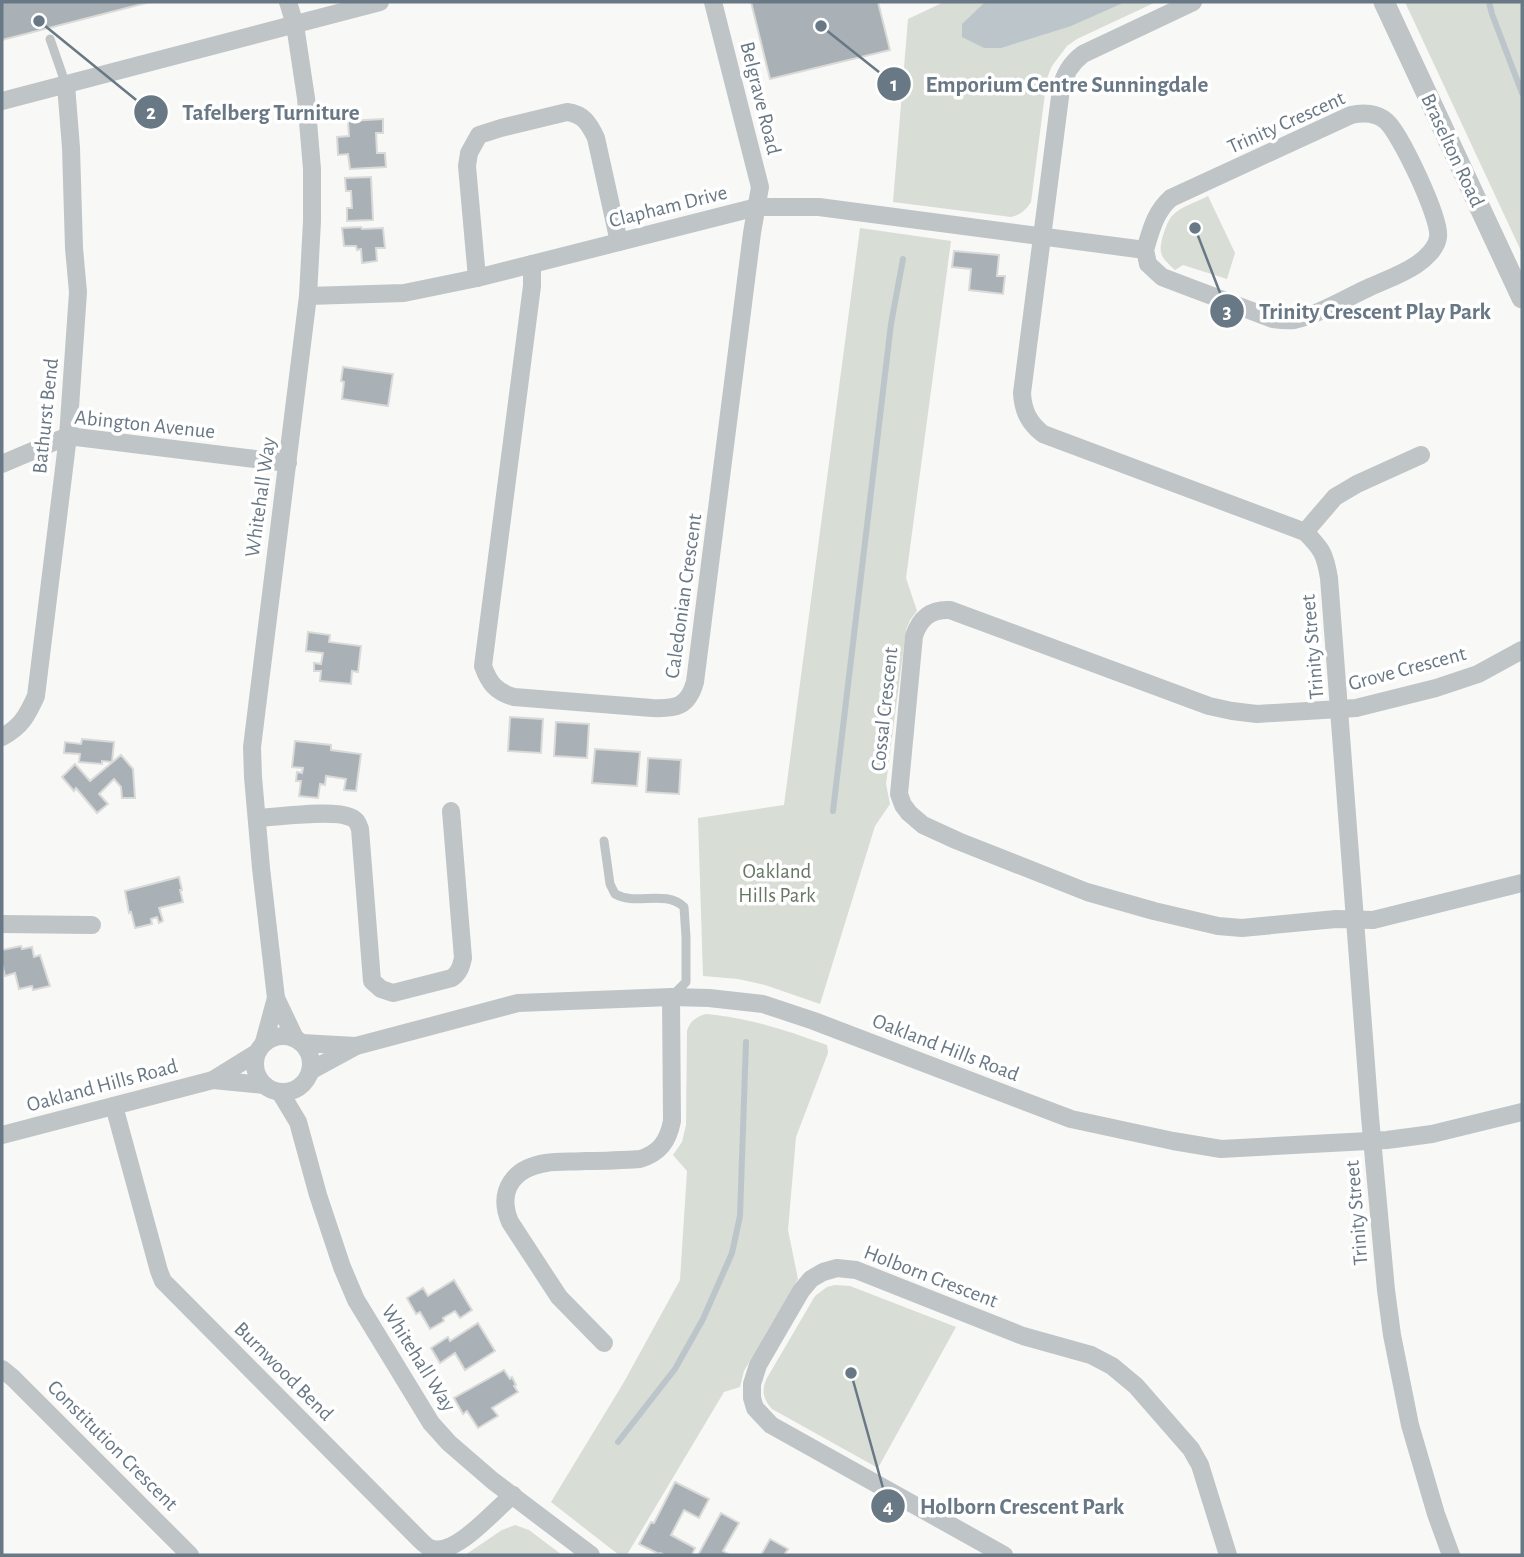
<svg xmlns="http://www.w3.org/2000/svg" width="1524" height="1557" font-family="'Alegreya Sans',sans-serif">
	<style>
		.green { fill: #d8ddd5 }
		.water { fill: #bcc5ca }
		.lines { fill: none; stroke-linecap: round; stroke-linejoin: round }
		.stream { stroke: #bcc5ca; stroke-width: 6 }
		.building { fill: #a9b1b6; stroke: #dadad8; stroke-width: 2 }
		.service { stroke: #bfc4c7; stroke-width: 9 }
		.minor { stroke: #bfc4c7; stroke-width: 18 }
		.tertiary { stroke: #bfc4c7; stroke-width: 21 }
		.labels { text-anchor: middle; stroke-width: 7; stroke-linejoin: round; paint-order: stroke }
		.street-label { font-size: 21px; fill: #697885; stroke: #fff }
		.park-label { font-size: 21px; fill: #667864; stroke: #fff }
		.leader { fill: none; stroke: #697885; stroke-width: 2.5 }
		.callout-dot { fill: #697885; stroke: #fff; stroke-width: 2.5 }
		.mark-label { font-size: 21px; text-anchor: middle; font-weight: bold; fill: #fff }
		.callout-label { font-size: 23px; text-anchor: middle; font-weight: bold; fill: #697885; stroke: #fff; stroke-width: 7; stroke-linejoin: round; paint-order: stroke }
	</style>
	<rect width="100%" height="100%" fill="#f8f8f6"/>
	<g class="green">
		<path d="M944,2H1156L1077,39L1067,46L1052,66L1047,78L1031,202C1026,210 1020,215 1011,217L893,202L908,19Z"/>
		<path d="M1405,2H1522V253Z"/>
		<path d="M1208,196L1235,253L1227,279L1183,265L1175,270C1170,265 1162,259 1161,252C1159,244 1167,220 1173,215C1182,206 1197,202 1208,196Z"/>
		<path d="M860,228L951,241L906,578L917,611L910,620L906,630L886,784L890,804L875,826L820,1004L765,985L738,979L703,976L698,818L784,805Z"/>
		<path d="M706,1014C750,1018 786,1030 827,1045L828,1053L796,1137L788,1230L798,1279L744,1371L740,1387L724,1392L628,1553L625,1555H619L551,1502L624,1382L680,1280L687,1171L673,1155L682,1142L686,1125L687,1031C690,1021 696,1017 706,1014Z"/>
		<path d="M835,1285L850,1286L956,1327L878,1468L772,1409C763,1399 761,1390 767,1378L815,1296L827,1287Z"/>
		<path d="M515,1525L529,1530L562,1555H465L502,1530Z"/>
	</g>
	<path class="water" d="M988,2H1125L1071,26L1001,48H984L962,37V24L983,4Z"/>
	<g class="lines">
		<g class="stream">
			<path d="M1489,2L1492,14L1522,93"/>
			<path d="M833,811L891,324L903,259"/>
			<path d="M618,1442L675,1369L703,1319L732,1253L740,1216L746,1042"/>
		</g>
	</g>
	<g class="building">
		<path d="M2,2H150L2,40Z"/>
		<path d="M751,2H878L890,50L770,79Z"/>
		<path d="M383,119V133H376L377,153H385L386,167L350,169L348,154L338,155L337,137L349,136L348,121Z"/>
		<path d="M371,177L373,220L347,221V208H352L351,191H346L345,178Z"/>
		<path d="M361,227L362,229L383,228L385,248H376L377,261L362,263L361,249L357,250L356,246H344L342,228Z"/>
		<path d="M954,251L999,255L997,276H1005L1003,294L969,290L971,269L952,267Z"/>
		<path d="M343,367L393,374L388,406L342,399L344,382L341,381Z"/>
		<path d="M308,632L330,635L329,642L361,646L358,672L352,671L351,684L320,681L321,671H314V663L321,664L323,653L306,651Z"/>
		<path d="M510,717L543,719L541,753L508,751Z"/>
		<path d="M556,722L589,724L587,758L554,756Z"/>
		<path d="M82,739L114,742L112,762L102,761V764L79,762L80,754L64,753L65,742L81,744Z"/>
		<path d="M295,741L331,745V750L361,754L356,791L344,790L346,779L326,776L325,785L320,784L318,798L299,796L301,781H296L297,772L302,773L303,768L292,767Z"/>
		<path d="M595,749L640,752L637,786L592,783Z"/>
		<path d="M121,755L133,769L135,798H122L121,787L114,779L99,794L108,804L97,813L76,788L74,791L62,777L75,764L90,781Z"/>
		<path d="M648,758L681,760L679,794L646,792Z"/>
		<path d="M179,877L182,890H180L183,902L159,908L163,921L159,923L157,917L151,919L152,924L135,928L131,912L129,913L125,891Z"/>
		<path d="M21,946L22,949L32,947L34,957L40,955L50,986L33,990L32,986L19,989L15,973L5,976L2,964V950Z"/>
		<path d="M454,1280L472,1310L460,1318L455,1311L443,1318L444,1321L430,1329L420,1312L416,1314L407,1298L423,1288L428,1296Z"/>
		<path d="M478,1323L495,1351L465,1370L455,1353L440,1363L431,1348L448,1337L450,1341Z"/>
		<path d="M504,1370L510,1379L512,1377L516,1385L514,1386L518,1392L492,1408L498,1416L478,1428L467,1411L463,1414L454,1398Z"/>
		<path d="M675,1482L709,1499L699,1518L684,1510L671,1535L695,1548L692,1555H665L660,1553L659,1554L639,1544L651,1522L654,1523Z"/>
		<path d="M721,1513L739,1523L723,1551L730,1555H698Z"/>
		<path d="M770,1539L788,1549L784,1555H761Z"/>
	</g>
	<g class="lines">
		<g class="service">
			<path d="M50,39L66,85"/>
			<path d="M604,841L610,884L615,894C636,906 665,889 684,907L686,937V982L672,996"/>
		</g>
		<g class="minor">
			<path d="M288,2L295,25L306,98L312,169V221L308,296L252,747L253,777L261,868L276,998L295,1038"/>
			<path d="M1193,2L1083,54C1071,63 1064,74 1061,89L1022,393C1023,411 1029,423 1043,434L1305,532C1322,549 1325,554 1329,578L1370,1117L1386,1290L1392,1335L1410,1425L1436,1514L1451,1555"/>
			<path d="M2,101L380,2"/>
			<path d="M532,264V286L483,666C489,683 496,692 514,697L652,708C676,709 688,707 695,682L752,233L760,187L713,2"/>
			<path d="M477,278L467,166L469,153L479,135L501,128L567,112C583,114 589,123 596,138L619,242"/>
			<path d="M308,296L404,293L477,278L757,207H819L1145,250C1151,230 1155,212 1171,198L1351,115C1363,112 1377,113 1386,121C1400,133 1441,219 1438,237C1437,248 1425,259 1416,265C1401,275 1383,281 1368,288C1344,299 1320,314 1294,320C1287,321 1280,320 1273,319L1162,277L1148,264L1145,250"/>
			<path d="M2,464L68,436L288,463"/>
			<path d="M1305,532L1335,497L1357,484L1421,455"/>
			<path d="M1522,650L1478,674L1436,688L1356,708L1257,714L1232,711L1209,706L950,610C931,609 920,618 914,636L899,794L903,805L909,813L923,825L958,841L1087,892L1154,911L1218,926L1242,928L1336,919L1373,920L1522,883"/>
			<path d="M2,737C21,727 27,716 36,696L68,436L78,292L74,248L71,148L66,85"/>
			<path d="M257,818C278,817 333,809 350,817C356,819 358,823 360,829L372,981L381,989L393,993L452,978C459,973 461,967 463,958L451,811"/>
			<path d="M2,924L92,925"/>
			<circle cx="283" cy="1064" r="28"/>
			<path d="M264,1042L276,998"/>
			<path d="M302,1043L356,1046"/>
			<path d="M310,1071L356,1046L518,1003L671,997L709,998L763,1004L814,1021L1071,1119L1173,1141L1221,1149L1387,1140L1432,1134L1522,1112"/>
			<path d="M213,1080L264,1085"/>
			<path d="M280,1092L298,1122L318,1195L342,1267L356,1300L431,1423L449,1443L493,1481L591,1555"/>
			<path d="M114,1106L159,1271L163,1281L420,1540C424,1544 428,1548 433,1549C457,1555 495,1509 513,1495"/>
			<path d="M2,1135L213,1080L255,1054"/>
			<path d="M604,1343L559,1297L510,1222C497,1191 513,1168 546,1163C558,1161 572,1162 585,1161C603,1161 621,1160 640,1159C660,1153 668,1141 672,1121L671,997"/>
			<path d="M2,1369L13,1378L190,1555"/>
			<path d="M1004,1555L771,1425L755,1408L752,1398V1384L758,1365L801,1291L811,1279L823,1272L837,1268L856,1270L1023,1336L1091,1355L1112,1366L1136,1386L1191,1449L1200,1465L1228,1555"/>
		</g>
		<path class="tertiary" d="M1384,2L1522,298"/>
	</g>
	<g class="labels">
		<g class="street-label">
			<text transform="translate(761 98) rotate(76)" y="7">Belgrave Road</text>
			<text transform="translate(1286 122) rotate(-24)" y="7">Trinity Crescent</text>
			<text transform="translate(1453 150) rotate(65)" y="7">Braselton Road</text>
			<text transform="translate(668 206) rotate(-14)" y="7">Clapham Drive</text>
			<text transform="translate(45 416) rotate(-84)" y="7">Bathurst Bend</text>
			<text transform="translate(145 424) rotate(6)" y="7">Abington Avenue</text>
			<text transform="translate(260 497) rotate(-82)" y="7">Whitehall Way</text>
			<text transform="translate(683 596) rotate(-82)" y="7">Caledonian Crescent</text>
			<text transform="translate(1312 647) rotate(-95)" y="7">Trinity Street</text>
			<text transform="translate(1407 668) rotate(-15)" y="7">Grove Crescent</text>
			<text transform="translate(884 709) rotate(-84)" y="7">Cossal Crescent</text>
			<text transform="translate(946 1047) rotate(21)" y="7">Oakland Hills Road</text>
			<text transform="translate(102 1085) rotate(-15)" y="7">Oakland Hills Road</text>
			<text transform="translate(1356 1213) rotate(-95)" y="7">Trinity Street</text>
			<text transform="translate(931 1276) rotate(21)" y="7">Holborn Crescent</text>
			<text transform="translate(419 1358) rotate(58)" y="7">Whitehall Way</text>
			<text transform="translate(284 1371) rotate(45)" y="7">Burnwood Bend</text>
			<text transform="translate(113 1445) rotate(45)" y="7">Constitution Crescent</text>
		</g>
		<g class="park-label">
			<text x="777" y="878">Oakland<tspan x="777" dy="24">Hills Park</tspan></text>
		</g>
	</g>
	<path class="leader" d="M821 26L894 84M39 21L151 112M1195 228L1227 311M851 1373L888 1506"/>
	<g class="callout-dot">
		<circle cx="821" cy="26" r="7"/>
		<circle cx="39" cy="21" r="7"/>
		<circle cx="1195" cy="228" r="7"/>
		<circle cx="851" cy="1373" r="7"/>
		<circle cx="894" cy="84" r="18"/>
		<circle cx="151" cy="112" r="18"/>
		<circle cx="1227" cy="311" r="18"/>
		<circle cx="888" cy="1506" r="18"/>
	</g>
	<g class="mark-label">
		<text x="894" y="91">1</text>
		<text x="151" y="119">2</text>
		<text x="1227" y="318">3</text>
		<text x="888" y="1513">4</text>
	</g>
	<g class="callout-label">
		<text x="1067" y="92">Emporium Centre Sunningdale</text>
		<text x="271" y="120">Tafelberg Turniture</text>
		<text x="1375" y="319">Trinity Crescent Play Park</text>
		<text x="1022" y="1514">Holborn Crescent Park</text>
	</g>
	<rect width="1524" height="1557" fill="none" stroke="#697885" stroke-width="7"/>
</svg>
